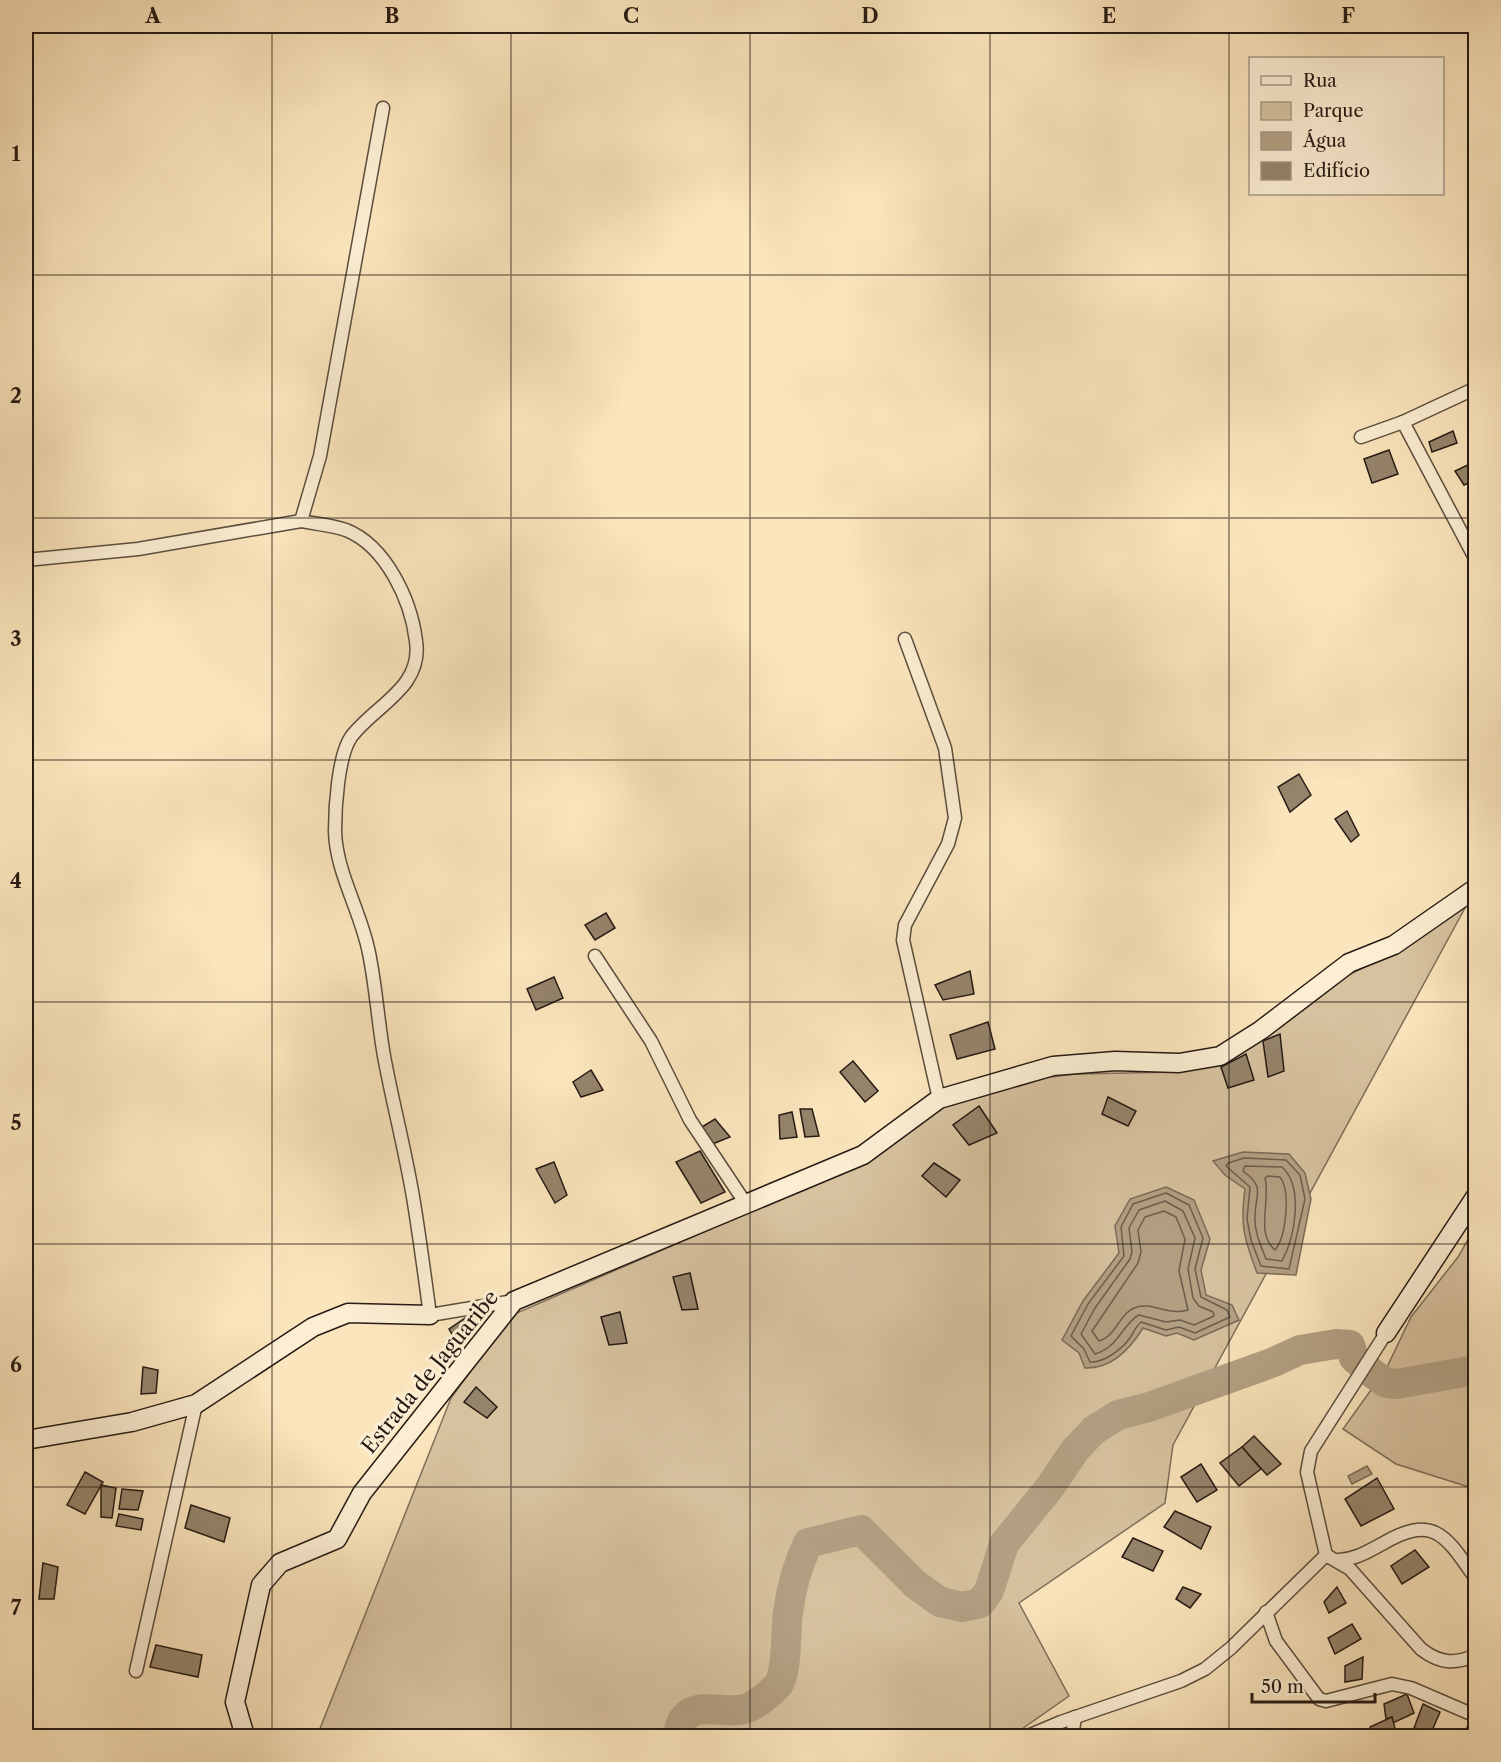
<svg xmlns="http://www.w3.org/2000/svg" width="1501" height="1762" font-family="'Libre Caslon Text',serif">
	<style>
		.green { fill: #d7c29f; stroke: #7e6e5a; stroke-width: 1.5 }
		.water { fill: #b3a083; stroke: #7b6a57; stroke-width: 1.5 }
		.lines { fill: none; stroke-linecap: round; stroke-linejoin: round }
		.shore { stroke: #6c5d4c; stroke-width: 1.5 }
		.river { stroke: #b3a083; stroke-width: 30 }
		.building { fill: #95846b; stroke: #261a14; stroke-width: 1.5 }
		.street-casing { stroke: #5b4d3e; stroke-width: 15 }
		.secondary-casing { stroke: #261a14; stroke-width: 21 }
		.street { stroke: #fceed3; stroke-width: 12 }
		.secondary { stroke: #fceed3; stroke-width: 18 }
		.grid { fill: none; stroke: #261a14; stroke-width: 1.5; stroke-opacity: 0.55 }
		.labels { text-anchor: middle; stroke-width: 6; stroke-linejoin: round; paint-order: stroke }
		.street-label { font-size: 21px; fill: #261a14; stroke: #fceed3 }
		.neatline { fill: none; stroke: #261a14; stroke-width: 2 }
		.grid-label { font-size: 20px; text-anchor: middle; font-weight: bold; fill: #261a14 }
	</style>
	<rect width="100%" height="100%" fill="#fbe5bc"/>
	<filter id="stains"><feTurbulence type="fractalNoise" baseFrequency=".00333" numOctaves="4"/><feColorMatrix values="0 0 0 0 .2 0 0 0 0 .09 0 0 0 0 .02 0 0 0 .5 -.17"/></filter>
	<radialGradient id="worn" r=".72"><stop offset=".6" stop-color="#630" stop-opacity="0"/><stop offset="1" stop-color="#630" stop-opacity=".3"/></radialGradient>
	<g class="green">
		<path d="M1471,897L1173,1445L1165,1503L1019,1603L1069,1696L1012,1736H317L451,1398L512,1315L824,1180L938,1107L1016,1081L1076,1074L1175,1072L1222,1060L1339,980L1399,949Z"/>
		<path d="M1475,1227V1489L1396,1464L1343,1429L1386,1369L1411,1317L1458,1257Z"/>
	</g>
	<g class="water">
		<path d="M1243,1152L1289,1154L1305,1173L1311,1199L1296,1275L1257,1273C1244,1238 1240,1226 1245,1189L1225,1175L1213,1161Z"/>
		<path d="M1166,1187L1194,1200L1210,1239L1201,1270L1206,1295L1232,1305L1239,1320L1194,1340L1177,1333L1166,1336L1143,1328C1130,1349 1112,1369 1085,1368L1079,1353L1062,1340L1083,1301L1119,1253L1115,1226L1130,1199Z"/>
		<path d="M1367,1466L1372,1474L1352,1484L1348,1476Z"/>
	</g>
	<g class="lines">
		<g class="shore">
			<path d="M1244,1158L1286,1160L1300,1175L1305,1199L1289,1269L1261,1266L1251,1240L1247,1219L1250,1187L1226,1166L1228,1163Z"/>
			<path d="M1245,1166L1282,1167C1304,1187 1295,1237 1282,1261L1266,1259C1261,1246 1254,1231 1255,1217C1255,1193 1266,1188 1243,1171Z"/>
			<path d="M1268,1176L1280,1177C1291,1191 1286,1237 1275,1250C1255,1233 1271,1200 1265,1178Z"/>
			<path d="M1166,1193L1189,1205L1203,1238L1195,1269L1201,1297L1227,1310L1230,1317L1195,1333L1179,1327L1166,1330L1141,1322C1136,1326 1134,1332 1130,1338C1122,1349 1104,1363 1090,1362L1084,1349L1071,1336L1088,1304L1124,1256L1121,1227L1133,1204Z"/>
			<path d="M1165,1201L1183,1211L1195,1238L1188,1269L1193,1298L1199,1306L1213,1312L1214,1316L1194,1325L1180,1320L1166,1322L1139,1315C1123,1323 1119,1347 1095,1354L1081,1334L1095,1308L1130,1259L1132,1252L1129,1228L1139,1210Z"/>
			<path d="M1164,1211L1176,1217L1185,1239L1179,1271L1188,1310C1169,1316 1151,1302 1137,1307C1119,1312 1117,1336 1099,1341L1092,1331L1138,1263L1141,1252L1138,1230L1145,1217Z"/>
		</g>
		<path class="river" d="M678,1736C682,1697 715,1713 740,1710C752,1709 770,1694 778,1685C788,1671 785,1631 788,1613C791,1589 798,1564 808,1543L861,1530L915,1584L940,1602L962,1607L980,1603L989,1591L1004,1544L1050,1487L1075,1450L1094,1430L1118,1415L1149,1407L1274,1362L1300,1350L1336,1344L1350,1345L1354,1358L1372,1373L1386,1383L1396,1384L1476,1370"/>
	</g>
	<g class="building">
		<path d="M1453,431L1457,443L1432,452L1429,442Z"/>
		<path d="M1389,450L1398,474L1372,483L1364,459Z"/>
		<path d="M1476,461V480L1464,485L1455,471Z"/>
		<path d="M1299,774L1311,795L1290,812L1278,787Z"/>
		<path d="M1347,811L1359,835L1351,842L1335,819Z"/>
		<path d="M606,913L615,928L595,940L585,925Z"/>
		<path d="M970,971L974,994L943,1000L935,985Z"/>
		<path d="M554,977L563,998L536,1010L527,989Z"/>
		<path d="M988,1022L995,1049L957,1059L950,1035Z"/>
		<path d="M1280,1034L1284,1071L1268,1077L1263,1041Z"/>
		<path d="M1246,1054L1254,1080L1228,1088L1221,1067Z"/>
		<path d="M853,1061L878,1091L865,1102L840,1072Z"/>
		<path d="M591,1070L603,1090L581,1097L573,1082Z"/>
		<path d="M1108,1097L1136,1111L1128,1126L1102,1114Z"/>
		<path d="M979,1106L997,1133L969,1145L953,1125Z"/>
		<path d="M800,1109H812L819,1136L805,1137Z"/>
		<path d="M792,1112L797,1137L780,1139L779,1115Z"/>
		<path d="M715,1119L730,1137L710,1145L697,1130Z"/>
		<path d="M700,1151L725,1192L701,1203L676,1162Z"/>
		<path d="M554,1162L567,1195L555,1203L536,1169Z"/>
		<path d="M934,1163L960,1180L946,1197L922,1176Z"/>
		<path d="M690,1273L698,1309L682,1310L673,1277Z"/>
		<path d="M620,1312L627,1343L609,1345L601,1317Z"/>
		<path d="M471,1314L478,1326L457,1343L449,1329Z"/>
		<path d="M143,1367L158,1370L156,1393L141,1394Z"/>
		<path d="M476,1387L497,1407L487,1418L464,1402Z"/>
		<path d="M1254,1436L1281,1464L1267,1475L1242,1447Z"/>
		<path d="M1242,1447L1261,1469L1239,1486L1220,1463Z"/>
		<path d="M1201,1464L1217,1490L1197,1502L1181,1477Z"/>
		<path d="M85,1472L103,1482L85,1514L67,1505Z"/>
		<path d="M1377,1478L1394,1509L1361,1526L1345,1499Z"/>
		<path d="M101,1485L116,1488L112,1518L101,1517Z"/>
		<path d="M122,1489L143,1491L138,1510L119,1509Z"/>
		<path d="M191,1505L230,1518L224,1542L185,1528Z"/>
		<path d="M1175,1511L1211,1527L1201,1549L1164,1527Z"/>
		<path d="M119,1514L143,1519L141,1530L116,1526Z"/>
		<path d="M1133,1538L1163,1551L1153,1571L1122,1557Z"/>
		<path d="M1415,1550L1429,1567L1402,1584L1391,1566Z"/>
		<path d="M43,1563L58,1567L54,1599H39Z"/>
		<path d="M1183,1587L1201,1594L1190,1608L1176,1599Z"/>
		<path d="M1337,1587L1346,1603L1329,1613L1324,1602Z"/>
		<path d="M1352,1624L1361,1639L1335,1654L1328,1638Z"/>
		<path d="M156,1645L202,1655L198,1677L150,1667Z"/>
		<path d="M1363,1657L1362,1679L1345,1682V1666Z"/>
		<path d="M1407,1694L1414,1713L1393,1723L1392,1717L1386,1719L1384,1704Z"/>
		<path d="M1423,1704L1440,1712L1431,1733L1414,1728Z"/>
		<path d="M1392,1717L1397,1736H1373L1370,1727Z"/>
		<path d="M1468,1725L1476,1729V1736H1464Z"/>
	</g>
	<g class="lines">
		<g class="street-casing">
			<g id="street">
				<path d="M383,108L320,456L301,521C315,524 332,525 346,530C386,546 411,600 416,641C423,688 375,705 351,737C338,756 335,808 335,831C336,873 361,911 369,953C376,987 378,1022 384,1056C393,1105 406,1153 414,1203C420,1240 425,1278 430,1315L514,1301"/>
				<path d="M1403,422L1476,560"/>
				<path d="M1361,437L1403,422L1476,388"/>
				<path d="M26,560L138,549L301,521"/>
				<path d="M905,639L945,748L955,818L948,844L905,925L903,940L939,1099"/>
				<path d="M595,956L651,1041L690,1120L746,1204"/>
				<path d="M1326,1555L1350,1569L1421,1649C1439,1663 1454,1665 1476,1655"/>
				<path d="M1339,1560C1356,1559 1367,1552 1382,1544C1434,1513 1446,1536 1476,1579"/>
				<path d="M1266,1612L1276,1641L1319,1699L1326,1701L1392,1684L1411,1688L1476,1716"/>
				<path d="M136,1671L196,1404"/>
				<path d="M1028,1736L1061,1722L1181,1681L1205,1669L1231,1648L1326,1555L1307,1472L1311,1451L1386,1333"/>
				<path d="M1072,1736L1075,1717"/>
			</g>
		</g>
		<g class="secondary-casing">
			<g id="secondary">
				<path d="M1386,1333L1476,1196"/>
				<path d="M26,1440L132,1422L196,1404L313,1327L348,1313L430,1315"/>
				<path d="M245,1736L235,1702L261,1585L280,1563L337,1539L362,1493L514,1301L863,1155L939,1099L1053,1066L1115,1061L1179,1063L1220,1056L1261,1030L1349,963L1394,945L1476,888"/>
			</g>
		</g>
		<use href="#street" class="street"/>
		<use href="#secondary" class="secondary"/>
	</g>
	<path class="grid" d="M272,26V1736M511,26V1736M750,26V1736M990,26V1736M1229,26V1736M26,275H1476M26,518H1476M26,760H1476M26,1002H1476M26,1244H1476M26,1487H1476"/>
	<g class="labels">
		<g class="street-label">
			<text transform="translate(430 1372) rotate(-51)" y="7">Estrada de Jaguaribe</text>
		</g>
	</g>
	<rect width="1501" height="1762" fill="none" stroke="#fbe5bc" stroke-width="66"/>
	<rect x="1249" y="57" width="195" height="138" fill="#fceed3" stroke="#a69987" stroke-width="1.5"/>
	<rect x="1261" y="76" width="30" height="9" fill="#fceed3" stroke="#a69987" stroke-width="1.5"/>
	<text x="1303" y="87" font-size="18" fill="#261a14">Rua</text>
	<rect x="1261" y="102" width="30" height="18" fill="#d7c29f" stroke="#a69987" stroke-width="1.5"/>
	<text x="1303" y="117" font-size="18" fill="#261a14">Parque</text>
	<rect x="1261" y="132" width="30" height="18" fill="#b3a083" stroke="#a69987" stroke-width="1.5"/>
	<text x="1303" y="147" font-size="18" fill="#261a14">Água</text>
	<rect x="1261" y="162" width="30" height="18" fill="#95846b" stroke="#a69987" stroke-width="1.5"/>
	<text x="1303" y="177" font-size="18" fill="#261a14">Edifício</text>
	<path d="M1252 1693v9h123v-9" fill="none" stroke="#261a14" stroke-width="3"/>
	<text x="1261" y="1693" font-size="18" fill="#261a14" stroke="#fceed3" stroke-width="4.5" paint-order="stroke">50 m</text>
	<rect x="33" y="33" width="1435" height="1696" class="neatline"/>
	<g class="grid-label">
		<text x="153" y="23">A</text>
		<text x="392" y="23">B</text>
		<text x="631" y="23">C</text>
		<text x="870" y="23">D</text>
		<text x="1109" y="23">E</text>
		<text x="1348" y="23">F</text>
		<text x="16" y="161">1</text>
		<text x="16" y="403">2</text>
		<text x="16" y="646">3</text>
		<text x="16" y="888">4</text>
		<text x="16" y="1130">5</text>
		<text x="16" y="1372">6</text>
		<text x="16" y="1615">7</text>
	</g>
	<rect width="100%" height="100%" filter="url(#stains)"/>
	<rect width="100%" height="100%" fill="url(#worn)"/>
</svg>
